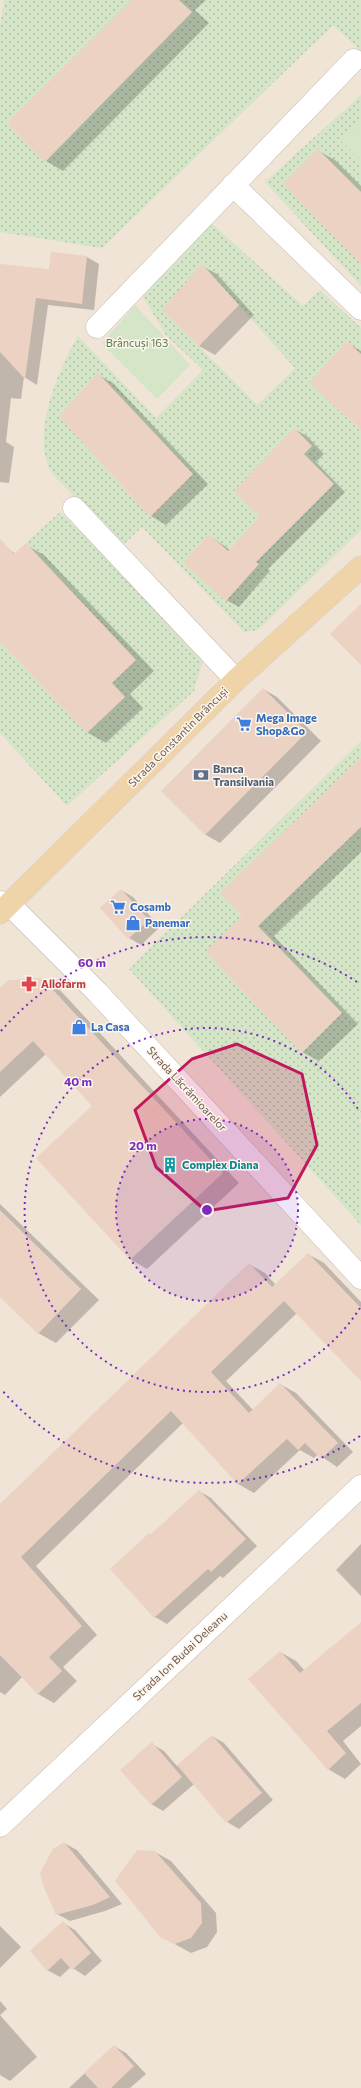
<svg xmlns="http://www.w3.org/2000/svg" width="361" height="2088" font-family="Commissioner,sans-serif">
	<style>
		.residential { fill: #f0e4d7 }
		.grass { fill: url(#grass-dots); fill-rule: evenodd }
		.green { fill: #d4e5c8 }
		.shadow { fill: #0003 }
		.building { fill: #ebd2c3 }
		.lines { fill: none; stroke-linecap: round; stroke-linejoin: round }
		.minor-casing { stroke: #cabaaf; stroke-width: 23 }
		.major-casing { stroke: #d7d1ce; stroke-width: 23 }
		.minor { stroke: #fff; stroke-width: 22 }
		.major { stroke: #efd4a9; stroke-width: 22 }
		.marked { fill: #c2185b; fill-opacity: 0.2; stroke: #c2185b; stroke-width: 3; stroke-linejoin: round }
		.ring { fill: none; stroke: #7b2cbf; stroke-width: 2; stroke-dasharray: 2 4 }
		.labels { text-anchor: middle; stroke-width: 3; stroke-linejoin: round; paint-order: stroke }
		.park-label { font-size: 11px; fill: #597a4c; stroke: #fdf6ed }
		.shop-label { font-size: 11px; font-weight: bold; fill: #366cbe; stroke: #fdf6ed; text-anchor: start }
		.street-label { font-size: 11px; fill: #705a4f; stroke: #fdf6ed }
		.service-label { font-size: 11px; font-weight: bold; fill: #4e5e75; stroke: #fdf6ed; text-anchor: start }
		.health-label { font-size: 11px; font-weight: bold; fill: #be3a42; stroke: #fdf6ed; text-anchor: start }
		.culture-label { font-size: 11px; font-weight: bold; fill: #0d838f; stroke: #fdf6ed; text-anchor: start }
		.centre { fill: #7b2cbf; stroke: #fdf6ed; stroke-width: 2 }
		.ring-label { font-size: 12px; text-anchor: middle; font-weight: bold; fill: #7b2cbf; stroke: #fdf6ed; stroke-width: 3; stroke-linejoin: round; paint-order: stroke }
	</style>
	<defs>
		<pattern id="grass-dots" width="8" height="8" patternUnits="userSpaceOnUse"><rect width="8" height="8" fill="#d4e5c8"/><path d="M2 2h.1M6 6h.1" fill="none" stroke="#b0bda5" stroke-width="1.8" stroke-linecap="round"/></pattern>
	</defs>
	<rect width="100%" height="100%" fill="#f9f2e7"/>
	<rect class="residential" x="0" y="0" width="361" height="2088"/>
	<g class="grass">
		<path d="M4,0H132L7,123L45,161L192,13L179,0H361V51L333,25L102,248L0,232V26Z"/>
		<path d="M361,95V192L318,150L361,264V286L265,182Z"/>
		<path d="M208,220L303,306L320,290L361,328V354L347,341L309,383L359,429L361,427V530L258,630L244,632L142,527L124,544C104,526 85,508 67,489C62,483 54,477 51,471C30,434 59,369 78,336L156,418L203,370L166,335L142,295ZM202,264L295,368L257,405L163,310ZM98,374L193,474L150,517L59,416ZM294,428L312,446L304,454L281,537L234,491ZM209,534L228,551L235,543L259,564L226,601L183,563Z"/>
		<path d="M60,512L179,629L203,660L194,691L67,806L0,733V642L87,733L125,697L112,683L136,660L26,543Z"/>
		<path d="M361,741V758L221,893L242,916L302,1052L342,1013L258,926L361,827V1119L359,1121L361,1123V1225L129,969Z"/>
	</g>
	<g class="green">
		<path d="M361,122V162L341,141Z"/>
		<path d="M135,305L190,365L157,399L102,344Z"/>
	</g>
	<g class="shadow">
		<path d="M133,0H206L195,10L209,23L63,171L46,161Z"/>
		<path d="M319,151L335,160L361,186V262Z"/>
		<path d="M52,253L87,257L99,264L94,310L48,305L37,385L24,377L21,399L11,398L6,442L14,447L9,483L0,482V265L49,270Z"/>
		<path d="M202,266L217,274L254,315L215,355L199,346Z"/>
		<path d="M347,343L361,351V429Z"/>
		<path d="M98,375L113,383L208,484L166,525L151,516L60,416Z"/>
		<path d="M294,429L307,436L324,454L316,462L345,492L268,569L270,571L239,607L226,600L209,535L230,550L261,516Z"/>
		<path d="M26,545L44,555L154,671L130,694L143,708L106,743L88,733L0,641V556L8,549L16,554Z"/>
		<path d="M263,689L277,697L321,741L220,843L206,835L162,791Z"/>
		<path d="M361,759V852L274,936L358,1024L319,1061L302,1052L244,916Z"/>
		<path d="M121,890L133,897L160,927L141,945L129,938L101,908Z"/>
		<path d="M42,979L59,989L239,1183L147,1269L130,1259L93,1106L46,1054L0,1097V989Z"/>
		<path d="M0,1204L99,1300L56,1343L38,1333L0,1295Z"/>
		<path d="M308,1254L324,1263L361,1302V1380L297,1313L226,1381L253,1410L280,1384L296,1393L353,1452L337,1467L318,1454L314,1458L300,1450L254,1493L238,1484L183,1423L36,1566L97,1635L63,1667L77,1681L54,1703L38,1694L22,1677L5,1695L0,1692V1505L249,1264L265,1273L276,1285Z"/>
		<path d="M199,1491L211,1498L257,1546L223,1578L220,1576L167,1624L155,1617L151,1536Z"/>
		<path d="M361,1544V1596L336,1570Z"/>
		<path d="M361,1623V1726L343,1741L361,1764L345,1779L328,1769L280,1652L296,1661L305,1671Z"/>
		<path d="M212,1736L224,1743L273,1800L239,1829L227,1822L194,1784L163,1811L151,1804L152,1744L164,1751L177,1766Z"/>
		<path d="M64,1843L77,1850L122,1904L105,1911L70,1921L57,1914Z"/>
		<path d="M155,1852L171,1861L216,1913L217,1932L207,1947L191,1953L162,1937Z"/>
		<path d="M63,1923L75,1930L102,1961L85,1976L71,1967L60,1977L47,1970Z"/>
		<path d="M0,1926L21,1947L0,1968Z"/>
		<path d="M0,2001L7,2009L0,2015L37,2057L10,2081L0,2075Z"/>
		<path d="M114,2046L126,2053L146,2074L130,2088H69Z"/>
	</g>
	<g class="building">
		<path d="M132,0H179L192,12L45,162L7,123Z"/>
		<path d="M318,149L361,192V264L283,184Z"/>
		<path d="M51,252L87,256L82,304L36,298L25,379L0,352V264L49,269Z"/>
		<path d="M202,264L239,305L199,346L162,310Z"/>
		<path d="M347,341L361,354V430L309,383Z"/>
		<path d="M98,373L193,474L150,517L59,416Z"/>
		<path d="M294,428L312,446L304,454L334,484L256,562L259,564L226,601L183,563L209,534L228,551L260,516L234,491Z"/>
		<path d="M0,539L14,554L26,543L136,660L112,683L125,697L87,733L0,642Z"/>
		<path d="M361,604V665L330,634Z"/>
		<path d="M263,688L307,732L205,835L161,791Z"/>
		<path d="M361,758V827L258,926L342,1013L302,1053L205,952L242,916L220,893Z"/>
		<path d="M121,889L149,920L128,939L100,908Z"/>
		<path d="M42,978L223,1173L130,1260L36,1158L92,1106L33,1041L0,1072V988L9,980Z"/>
		<path d="M0,1210L81,1289L38,1334L0,1297Z"/>
		<path d="M308,1253L361,1308V1381L284,1301L211,1372L249,1413L280,1383L338,1443L321,1459L305,1443L298,1450L287,1439L238,1484L171,1411L21,1557L82,1626L49,1657L62,1671L38,1694L0,1655V1504L249,1263L272,1287Z"/>
		<path d="M199,1490L246,1539L211,1572L208,1569L154,1618L110,1569L149,1533L150,1535Z"/>
		<path d="M361,1622V1703L327,1731L346,1753L328,1770L248,1679L280,1651L300,1673Z"/>
		<path d="M212,1735L262,1793L226,1823L177,1765Z"/>
		<path d="M152,1742L182,1777L151,1805L120,1770Z"/>
		<path d="M64,1842L110,1897L93,1905L56,1915L43,1885L40,1873L53,1849Z"/>
		<path d="M137,1850L155,1851L201,1903L202,1923L191,1938L175,1944L161,1938L115,1881Z"/>
		<path d="M63,1921L91,1953L72,1970L61,1958L47,1971L30,1951Z"/>
		<path d="M114,2045L134,2066L111,2088H98L84,2073Z"/>
	</g>
	<g class="lines">
		<g class="minor-casing">
			<g id="minor">
				<path d="M233,185L361,309"/>
				<path d="M97,327L354,60"/>
				<path d="M74,508L236,680"/>
				<path d="M0,902L9,904L97,992L361,1278"/>
				<path d="M0,1826L361,1486"/>
			</g>
		</g>
		<g class="major-casing">
			<path id="major" d="M0,913L236,680L361,567"/>
		</g>
		<use href="#minor" class="minor"/>
		<use href="#major" class="major"/>
	</g>
	<path class="marked" d="M237,1044L302,1074L317,1145L288,1198L206,1211L156,1167L135,1110L192,1059Z"/>
	<circle cx="207" cy="1210" r="91" fill="#7b2cbf" fill-opacity=".12"/>
	<g class="ring">
		<circle cx="207" cy="1210" r="91"/>
		<path d="M360 1308A182 182 0 1 1 360 1112"/>
		<path d="M360 1436A273 273 0 0 1 1 1389M1 1031A273 273 0 0 1 360 984"/>
	</g>
	<defs>
		<g id="supermarket-bare" transform="scale(1.2)"><path d="M-6-5.5h2.5l.6 2H6L4.5 2H-2.5L-4.4-4H-6ZM-1.5 3.2a1.3 1.3 0 1 0 .1 0ZM3 3.2a1.3 1.3 0 1 0 .1 0Z" fill="#3f7fe0" stroke="#fdf6ed" stroke-width="2.5" paint-order="stroke"/></g>
		<g id="bank-bare" transform="scale(1.2)"><path d="M-6-4H6V4H-6ZM0-2.3a2.3 2.3 0 1 0 0 4.6a2.3 2.3 0 1 0 0-4.6Z" fill="#5c6f8a" stroke="#fdf6ed" stroke-width="2.5" paint-order="stroke"/></g>
		<g id="shop-bare" transform="scale(1.2)"><path d="M-5-2.5h2.3a2.7 3.5 0 0 1 5.4 0H5L5.5 6h-11ZM-1.5-2.5h3a1.5 2.3 0 0 0-3 0Z" fill="#3f7fe0" stroke="#fdf6ed" stroke-width="2.5" paint-order="stroke"/></g>
		<g id="pharmacy-bare" transform="scale(1.2)"><path d="M-2-6h4v4h4v4h-4v4h-4v-4h-4v-4h4Z" fill="#e0444e" stroke="#fdf6ed" stroke-width="2.5" paint-order="stroke"/></g>
		<g id="building-bare" transform="scale(1.2)"><path d="M-4-6H4V6H1V3H-1V6H-4ZM-2.5-4.3h1.7v1.8h-1.7ZM.8-4.3h1.7v1.8H.8ZM-2.5-1h1.7V.8h-1.7ZM.8-1h1.7V.8H.8Z" fill="#0f9aa8" stroke="#fdf6ed" stroke-width="2.5" paint-order="stroke"/></g>
	</defs>
	<g fill-rule="evenodd">
		<use href="#supermarket-bare" x="244" y="724"/>
		<use href="#bank-bare" x="201" y="775"/>
		<use href="#supermarket-bare" x="118" y="907"/>
		<use href="#shop-bare" x="133" y="923"/>
		<use href="#pharmacy-bare" x="29" y="984"/>
		<use href="#shop-bare" x="79" y="1027"/>
		<use href="#building-bare" x="170" y="1165"/>
	</g>
	<g class="labels">
		<g class="park-label">
			<text x="137" y="347">Brâncuși 163</text>
		</g>
		<g class="shop-label">
			<text x="256" y="722">Mega Image<tspan x="256" dy="13">Shop&amp;Go</tspan></text>
			<text x="130" y="911">Cosamb</text>
			<text x="145" y="927">Panemar</text>
			<text x="91" y="1031">La Casa</text>
		</g>
		<g class="street-label">
			<text transform="translate(178 737) rotate(-45)" y="4">Strada Constantin Brâncuși</text>
			<text transform="translate(187 1089) rotate(47)" y="4">Strada Lăcrămioarelor</text>
			<text transform="translate(180 1656) rotate(-43)" y="4">Strada Ion Budai Deleanu</text>
		</g>
		<g class="service-label">
			<text x="213" y="773">Banca<tspan x="213" dy="13">Transilvania</tspan></text>
		</g>
		<g class="health-label">
			<text x="41" y="988">Allofarm</text>
		</g>
		<g class="culture-label">
			<text x="182" y="1169">Complex Diana</text>
		</g>
	</g>
	<circle cx="207" cy="1210" r="6" class="centre"/>
	<g class="ring-label">
		<text x="92" y="967">60 m</text>
		<text x="78" y="1086">40 m</text>
		<text x="143" y="1150">20 m</text>
	</g>
</svg>
